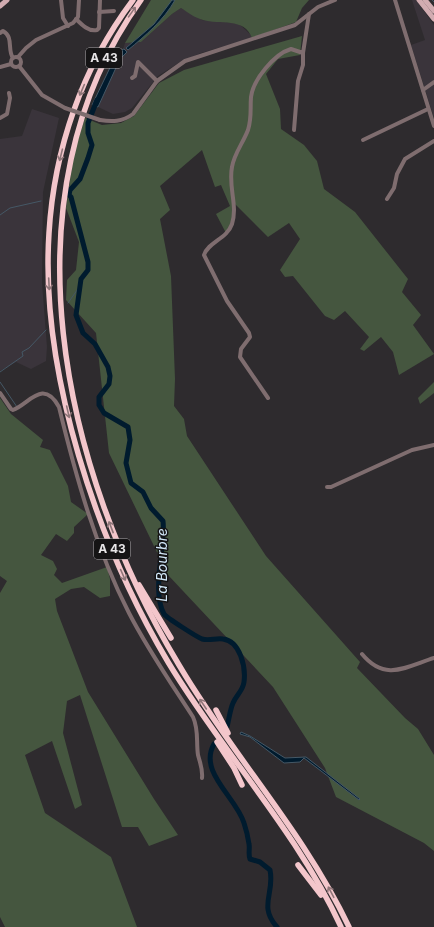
<svg xmlns="http://www.w3.org/2000/svg" width="434" height="927" font-family="Inter,sans-serif">
	<style>
		.built { fill: #3a343b }
		.green { fill: #45563f }
		.water { fill: #001b2e; stroke: #455866 }
		.lines { fill: none; stroke-linecap: round; stroke-linejoin: round }
		.stream { stroke: #455866; stroke-width: 1 }
		.river { stroke: #001b2e; stroke-width: 5 }
		.minor { stroke: #7f6d6f; stroke-width: 4 }
		.major { stroke: #d2acb1; stroke-width: 5 }
		.highway { stroke: #f3c6cb; stroke-width: 5.5 }
		.minor-bridge { stroke: #7f6d6f; stroke-width: 4 }
		.oneway { stroke: #8f7679 }
		.labels { text-anchor: middle; stroke-width: 3; stroke-linejoin: round; paint-order: stroke }
		.shield { fill: #151415; stroke: #a8a6a8; stroke-width: 1 }
		.shield-label { font-size: 12px; font-weight: bold; fill: #e7e5e7 }
		.water-label { font-size: 14px; font-style: italic; fill: #d0e5f6; stroke: #151415 }
	</style>
	<rect width="100%" height="100%" fill="#2e2b2e"/>
	<g class="built">
		<path d="M412,0H416L434,25V118L411,45L425,40Z"/>
		<path d="M181,8L202,20L238,23L251,35L252,38L201,53L180,62L158,76L132,108L125,112L113,114L98,107L120,59L125,43L141,42L172,14Z"/>
		<path d="M32,109L59,118L43,192L42,283L47,347L46,361L31,369L16,362L0,371V139L22,136Z"/>
	</g>
	<g class="green">
		<path d="M151,0H309L302,8L296,22L252,38C245,17 219,25 203,20C195,18 187,12 181,8L172,14L141,42L125,43Z"/>
		<path d="M302,36L300,55L278,59L266,74L280,109L281,129L304,145L317,161L324,189L355,212L408,279L402,292L421,315L413,325L434,354L399,375L393,352L381,337L364,351L360,349L369,337L345,311L334,320L325,316L293,276L285,277L280,270L300,239L289,223L268,237L235,204L232,220L226,233L216,214L230,206L221,185L215,187L202,150L160,186L170,210L160,219L171,276L175,379L174,406L184,419L187,436L266,556L360,662L357,668L405,718L418,729L434,755V851L424,843L336,797L325,768L273,687L168,575L109,453L96,333L66,300L67,280L76,270L79,242L66,208L74,153L85,118L102,125L121,123L134,116L159,83L184,70Z"/>
		<path d="M434,382V393L420,404L418,398Z"/>
		<path d="M0,398L11,414L43,440L40,447L50,450L68,486L71,502L88,514L74,527V533L67,541L56,534L41,555L53,561L57,569L54,575L62,583L107,567L110,579V596L100,598L84,587L71,589L55,599L57,611L88,692L154,799L178,835L149,846L138,827H122L80,695L67,701L63,733L82,805L75,809L52,741L25,755L45,813L111,857L137,927H5L0,917V593L7,581L0,576Z"/>
	</g>
	<g class="water">
		<path d="M172,0H175C164,20 145,36 128,50L126,48L154,24Z"/>
		<path d="M124,49L127,52L120,59L98,107L92,105L118,51Z"/>
		<path d="M241,732L250,736L285,758L306,757L360,799L359,800L304,758L300,762L284,763L250,737L240,734Z"/>
	</g>
	<g class="lines">
		<g class="stream">
			<path d="M432,0L434,2"/>
			<path d="M0,215L10,208L41,201"/>
			<path d="M68,303L80,286"/>
			<path d="M0,372L23,356L22,352L29,348L46,330"/>
			<path d="M0,382L17,407"/>
		</g>
		<g class="river">
			<path d="M97,100L88,123V133L92,145L88,158L80,179L70,190L69,195L71,197L88,262V270L81,279L76,315L83,333L95,344L108,367L110,376L109,384L99,397V405L104,413L128,427L130,440L126,463L131,483L143,492L151,508L163,521C166,546 151,591 164,614C167,618 197,637 202,639C209,641 216,638 223,639C240,641 246,667 244,682C243,691 236,695 233,703C230,710 229,719 227,727"/>
			<path d="M214,744C198,772 236,797 244,823C246,829 248,837 249,844C250,849 248,854 250,859L260,862L270,870C275,893 258,906 277,927"/>
		</g>
		<g class="minor">
			<path d="M61,0L63,18L68,26"/>
			<path d="M395,0L434,126"/>
			<path d="M99,12L114,11"/>
			<path d="M76,19C82,25 89,32 97,30L99,28L100,0"/>
			<path d="M0,33L3,31C14,37 7,50 13,58"/>
			<path d="M18,57L26,48L36,40L73,23L78,17L79,0"/>
			<circle cx="16" cy="62" r="5"/>
			<path d="M19,66L42,95L65,108"/>
			<path d="M0,67L11,64"/>
			<path d="M132,78L135,76L138,62L157,81"/>
			<path d="M423,90L434,82"/>
			<path d="M0,118L7,114L10,98L9,93"/>
			<path d="M100,120C112,122 122,122 133,114L157,81L185,61L295,25L318,7L335,0"/>
			<path d="M294,130L298,81L303,65V53"/>
			<path d="M363,140L428,109"/>
			<path d="M387,199L394,188L397,174L405,159L434,141"/>
			<path d="M0,393L11,409L13,410C29,404 43,378 59,407C76,477 96,549 129,613C148,650 171,683 193,717C199,730 196,742 198,755C200,763 203,769 202,778"/>
			<path d="M268,398L240,357L241,349L250,337L249,333L227,301L204,255C208,242 227,239 232,224C238,205 228,187 232,167C234,154 243,143 248,130C252,117 250,109 251,97C253,80 274,54 291,49L303,53L309,14"/>
			<path d="M327,487H331L412,450L434,445"/>
			<path d="M362,654C385,682 406,667 434,658"/>
		</g>
		<g class="major">
			<path d="M419,0L434,19"/>
			<path d="M425,0L434,11"/>
			<path d="M0,6L7,0"/>
		</g>
		<g class="highway">
			<path d="M133,0C82,67 54,150 49,233C40,372 97,543 168,662C222,752 297,831 341,927"/>
			<path d="M141,0C0,196 62,471 179,665C232,755 304,832 349,927"/>
			<path d="M139,585L171,638"/>
			<path d="M216,710L228,733"/>
			<path d="M217,742L234,768L242,785"/>
			<path d="M298,865L321,895"/>
		</g>
		<path class="minor-bridge" d="M65,108L100,120"/>
	</g>
	<defs><path id="oneway-shaft" d="M-6 0H5M1.5-3L5.5 0L1.5 3" fill="none" stroke-width="1.6" stroke-linecap="round" stroke-linejoin="round"/></defs>
	<g class="oneway">
		<use href="#oneway-shaft" transform="translate(132 12) rotate(-55)"/>
		<use href="#oneway-shaft" transform="translate(82 90) rotate(113)"/>
		<use href="#oneway-shaft" transform="translate(61 155) rotate(104)"/>
		<use href="#oneway-shaft" transform="translate(49 284) rotate(87)"/>
		<use href="#oneway-shaft" transform="translate(68 412) rotate(77)"/>
		<use href="#oneway-shaft" transform="translate(111 527) rotate(-111)"/>
		<use href="#oneway-shaft" transform="translate(123 575) rotate(66)"/>
		<use href="#oneway-shaft" transform="translate(203 704) rotate(-124)"/>
		<use href="#oneway-shaft" transform="translate(331 892) rotate(-118)"/>
	</g>
	<g class="labels">
		<g class="shield">
			<rect x="86" y="48" width="36" height="20" rx="3"/>
			<rect x="94" y="539" width="36" height="20" rx="3"/>
		</g>
		<g class="shield-label">
			<text x="104" y="62">A 43</text>
			<text x="112" y="553">A 43</text>
		</g>
		<g class="water-label">
			<text transform="translate(162 565) rotate(-90)" y="5">La Bourbre</text>
		</g>
	</g>
</svg>
